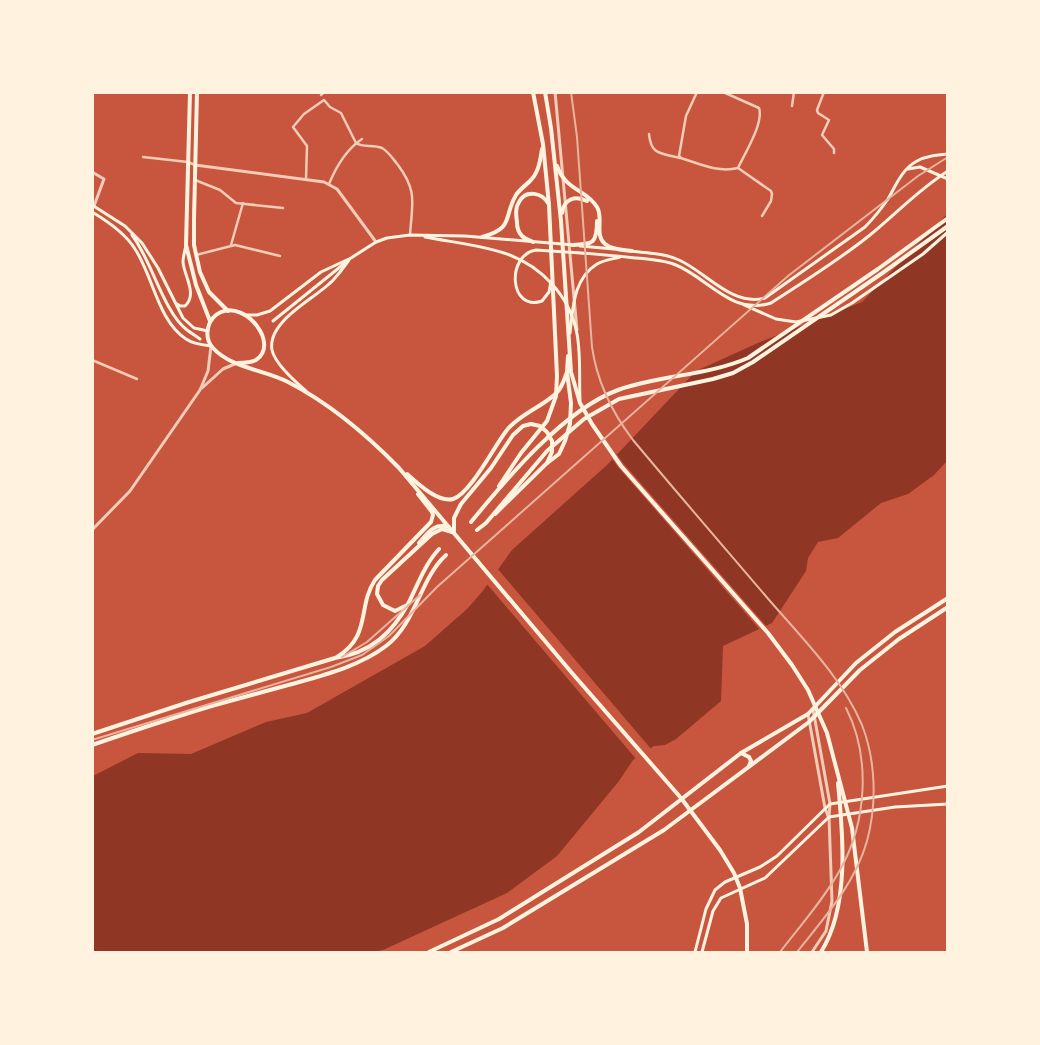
<svg xmlns="http://www.w3.org/2000/svg" width="1040" height="1045" font-family="'DejaVu Sans',sans-serif">
	<style>
		.water { fill: #8f3625 }
		.pier { fill: #c8553d }
		.lines { fill: none; stroke-linecap: round; stroke-linejoin: round }
		.minor { stroke: #f1ccb7; stroke-width: 2.5 }
		.tertiary { stroke: #f1ccb7; stroke-width: 3 }
		.secondary { stroke: #fff3e0; stroke-width: 3 }
		.primary { stroke: #fff3e0; stroke-width: 4 }
		.rail { stroke: #e9b49f; stroke-width: 2 }
	</style>
	<rect width="100%" height="100%" fill="#c8553d"/>
	<path class="water" d="M947,214V461L934,475L908,494L881,503L838,538L818,542L808,558L806,571L772,623L723,646L721,701L676,739L665,745L654,746L633,760L619,781L557,856L507,893L383,950L373,952H93V776L138,753L191,754L266,722L307,713L425,646L467,609L482,592L512,550L607,465L696,371L760,342L862,302Z"/>
	<g class="pier">
		<path d="M615,452L623,463L768,628L761,631L618,467L611,457Z"/>
		<path d="M497,568L652,750L637,760L486,583Z"/>
	</g>
	<g class="lines">
		<g class="minor">
			<path d="M697,92L686,116L679,156L681,158C700,164 718,173 738,168"/>
			<path d="M723,92L759,108C764,123 745,153 738,168L771,191L772,194L771,201L762,216"/>
			<path d="M824,92L817,110L818,113L829,120L822,135L834,149V153"/>
			<path d="M321,95L324,92"/>
			<path d="M792,106L794,92"/>
			<path d="M649,134C651,156 662,153 680,158"/>
			<path d="M143,157L188,162L195,165"/>
			<path d="M306,179L307,146L293,127L304,114L324,100L330,107L341,113L356,143C363,148 373,144 382,148C389,152 393,159 398,165C418,192 412,203 410,235"/>
			<path d="M195,180L220,190L236,203L283,208"/>
			<path d="M329,184C336,167 347,149 362,139"/>
			<path d="M231,245L243,203"/>
			<path d="M196,255L235,245L280,256"/>
			<path d="M92,360L137,379"/>
		</g>
		<g class="tertiary">
			<path d="M555,92L577,330"/>
			<path d="M195,165L324,182L337,189L376,242"/>
			<path d="M92,172L104,179L94,206"/>
			<path d="M202,388L223,369L237,363"/>
			<path d="M92,530L130,491L200,390L208,371L211,346"/>
			<path d="M808,714L825,808L828,816"/>
			<path d="M812,952L826,931L832,901L829,817L830,804L813,709"/>
		</g>
		<g class="secondary">
			<path d="M908,169L920,167L948,179"/>
			<path d="M92,205L125,226L142,243L158,268L183,318L194,328L208,331"/>
			<path d="M92,212C109,222 125,233 135,249C153,276 158,321 186,339C193,344 203,345 211,346"/>
			<path d="M132,235C152,261 163,311 187,330C191,333 196,336 200,339"/>
			<path d="M425,237C451,242 479,245 504,253C541,265 570,296 577,334C581,355 579,379 580,400"/>
			<path d="M580,246L614,249"/>
			<path d="M630,251C646,253 664,253 679,260C706,272 732,307 765,298L865,227C874,218 881,209 888,199C896,185 902,169 917,161C926,156 937,155 948,154"/>
			<path d="M551,281L549,292L542,301C509,312 506,255 536,250C569,252 602,254 635,258C648,259 663,260 676,265C708,278 732,316 771,303C805,281 839,260 870,235C896,214 919,189 948,171"/>
			<path d="M177,304L180,306H185C198,294 184,276 183,262C183,256 185,251 186,245"/>
			<path d="M744,305L776,319L796,322L831,315L852,303L923,254L948,232"/>
			<path d="M245,315H257L270,311L321,272L351,258L376,242L387,238L410,235L465,236L574,245"/>
			<path d="M273,321L345,263"/>
			<path d="M570,333C573,308 573,279 597,264C604,260 613,259 620,257"/>
			<path d="M306,391C296,382 275,364 272,350C267,322 312,300 329,284C337,277 343,268 349,260"/>
			<path d="M695,952L706,909L715,890L725,882L760,867L777,856L830,804L948,786"/>
			<path d="M702,952L713,911L721,898L765,878L829,817L895,807L948,804"/>
		</g>
		<g class="primary">
			<path d="M190,92L186,245L196,285L210,321"/>
			<path d="M197,92L194,219V245L200,272L209,292L228,311"/>
			<path d="M545,92L551,128L561,221L571,372L580,403L592,424L621,466L768,633L792,665L808,690L827,733L852,828L867,952"/>
			<path d="M557,166C566,191 586,189 597,207C604,218 594,235 605,244C612,250 624,250 632,251"/>
			<path d="M562,213C564,199 575,195 587,201"/>
			<path d="M482,237C515,228 503,217 516,195C520,189 526,185 530,181C539,172 540,161 542,149"/>
			<path d="M533,242C529,240 525,239 522,236C518,232 517,227 517,222C516,215 515,208 519,202C526,189 542,193 548,203"/>
			<path d="M572,245C593,244 597,244 597,221"/>
			<path d="M237,363C243,363 250,363 256,360C280,344 246,301 221,312C207,318 203,337 213,348C231,368 265,370 288,382C329,403 367,435 399,468L572,673L681,798L720,850L734,873L740,888L747,924V952"/>
			<path d="M407,474C417,483 438,503 453,499C471,493 494,446 507,430C520,413 549,404 559,390C563,384 565,378 567,372"/>
			<path d="M499,486L521,453L547,421L556,396L557,376L549,205L543,144L533,92"/>
			<path d="M495,514L546,464L559,454L565,441L570,424L571,403L567,372L568,356"/>
			<path d="M471,522C508,477 564,410 618,390C660,375 706,376 748,358L878,269L948,218"/>
			<path d="M477,530L486,523L547,451L584,419L619,399L713,379L733,373L753,362L881,274L948,226"/>
			<path d="M454,533V518L461,504L491,468L513,435L523,426L531,424L540,426L547,432L552,441V452L547,463"/>
			<path d="M419,543C427,534 434,522 449,527"/>
			<path d="M405,606L395,611L383,605L377,594L378,586L382,580L432,534L442,529L452,532"/>
			<path d="M337,657C372,635 357,607 375,580L431,522L433,515L432,512L418,494"/>
			<path d="M92,734L189,702L335,658C370,653 392,634 409,602C418,584 425,564 439,549"/>
			<path d="M92,745C133,731 174,717 215,705C241,698 266,691 292,684C324,675 360,666 386,646C417,622 419,580 446,555"/>
			<path d="M741,753L749,757L751,761L749,766"/>
			<path d="M429,952L499,919L639,832L741,753L808,714L856,663L895,632L948,598"/>
			<path d="M451,952L503,928L664,830L809,722L860,670L899,639L948,607"/>
			<path d="M821,952C850,906 843,834 838,783"/>
		</g>
		<g class="rail">
			<path d="M571,92L577,137L592,347C597,382 611,411 633,440C678,494 724,547 770,601C803,639 842,678 862,725C876,761 877,804 867,841C855,884 824,918 797,952"/>
			<path d="M342,657L367,642L420,595"/>
			<path d="M92,740L331,667L362,655L389,636L437,587L788,276L918,176L948,157"/>
			<path d="M780,952C800,926 824,899 840,870C867,822 871,757 846,708"/>
		</g>
	</g>
	<rect width="1040" height="1045" fill="none" stroke="#fff3e0" stroke-width="188"/>
</svg>
